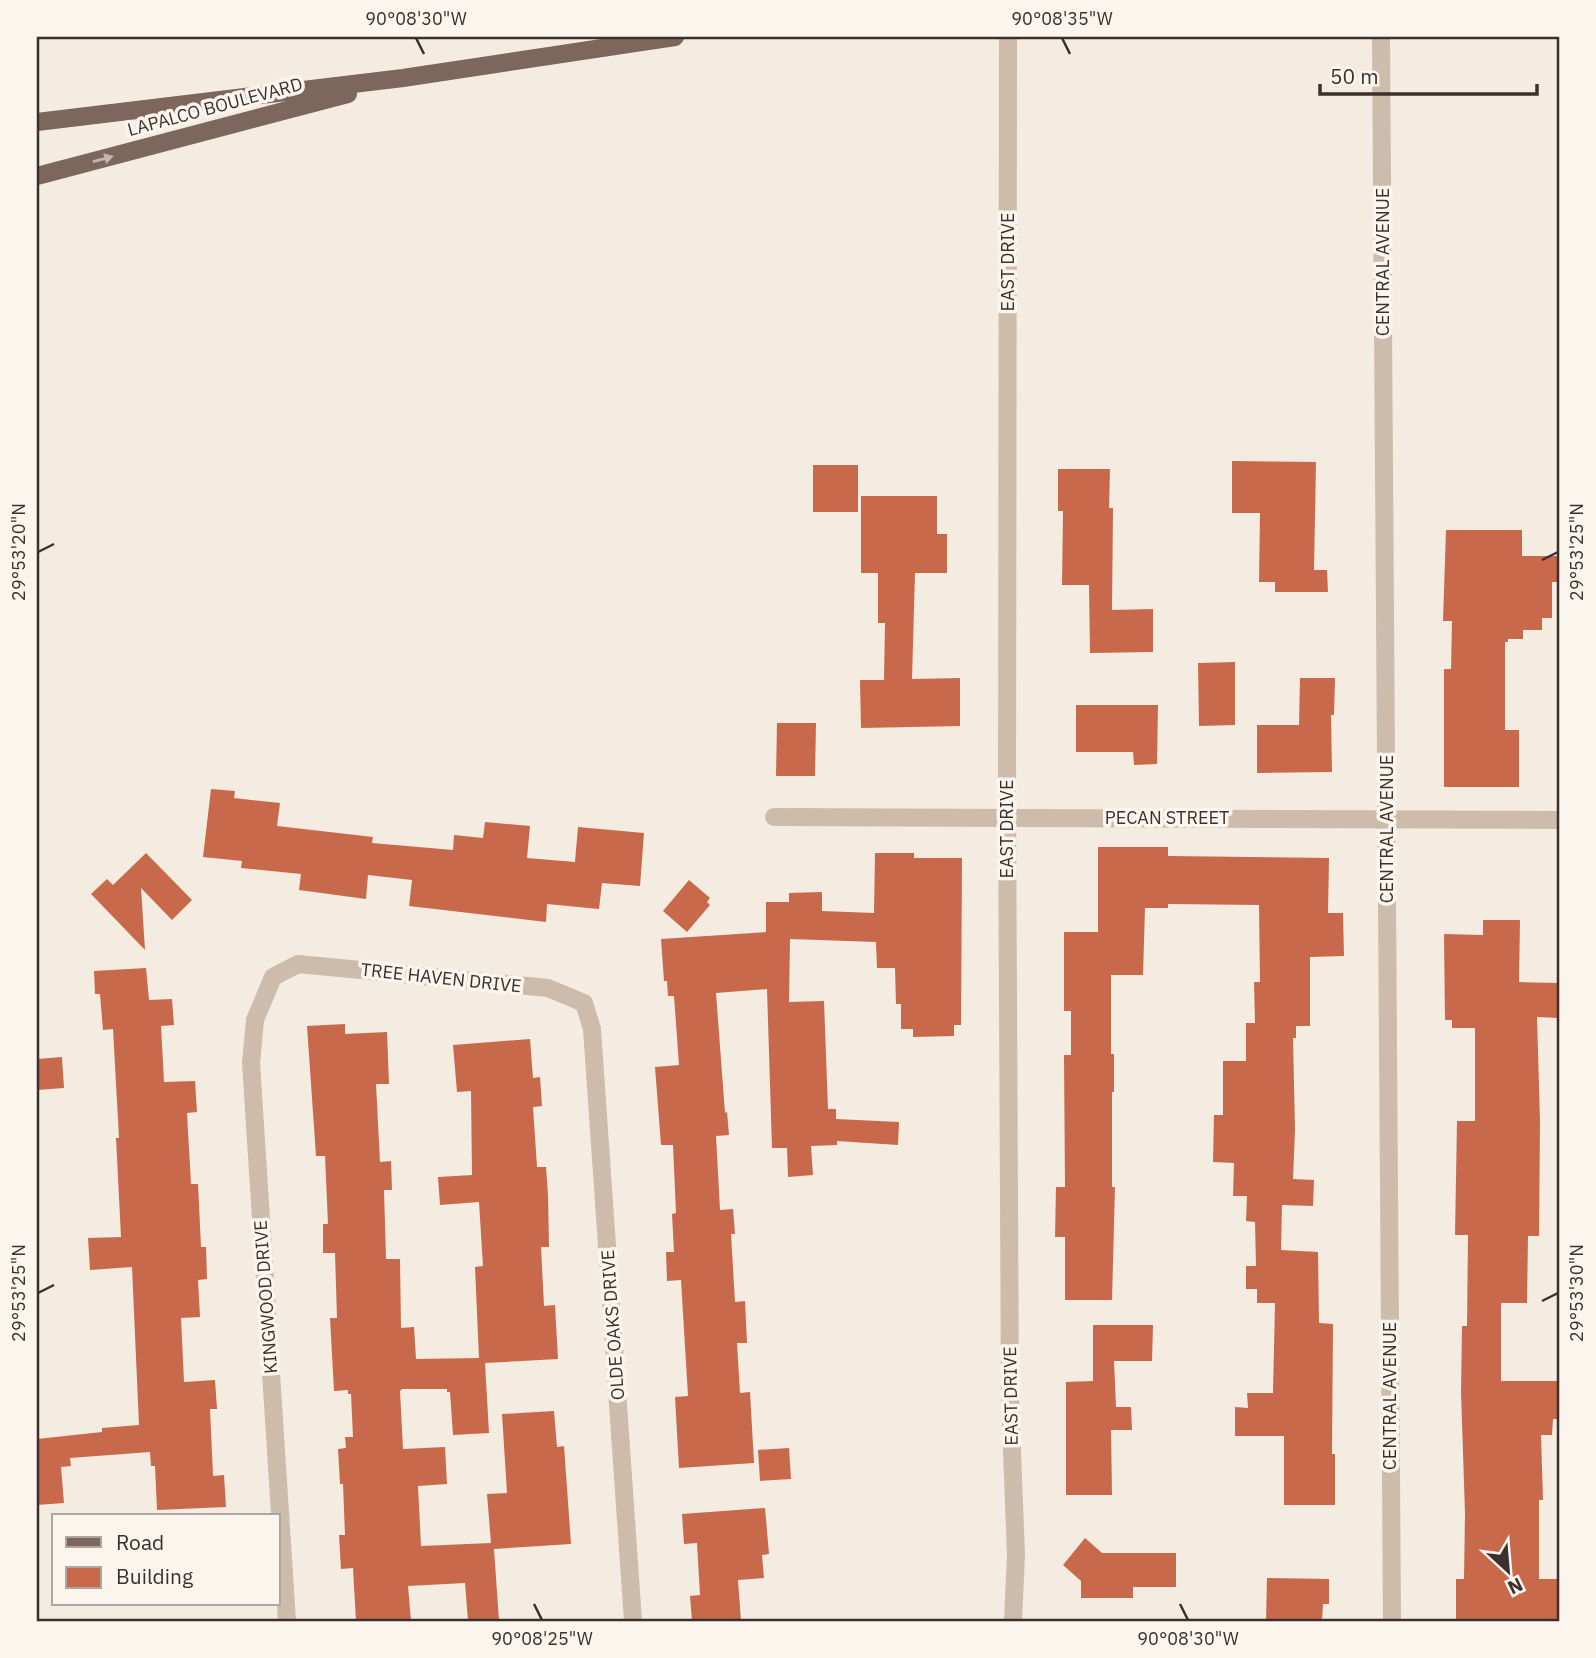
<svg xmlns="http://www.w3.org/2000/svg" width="1596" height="1658" font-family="'IBM Plex Sans',sans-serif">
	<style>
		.building { fill: #c8694b }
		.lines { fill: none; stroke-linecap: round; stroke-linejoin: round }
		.minor { stroke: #cdbbac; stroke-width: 18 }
		.major { stroke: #7d675c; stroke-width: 18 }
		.oneway { fill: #c2b5ac }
		.ticks { fill: none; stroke: #3b302b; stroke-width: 2.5 }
		.labels { text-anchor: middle; stroke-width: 7; stroke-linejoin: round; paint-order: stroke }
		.street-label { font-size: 18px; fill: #3b302b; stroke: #fbf5ee }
		.neatline { fill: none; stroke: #3b302b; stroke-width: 2.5 }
		.ticks-label { font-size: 18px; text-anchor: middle; fill: #3b302b }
	</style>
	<rect width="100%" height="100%" fill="#f4ebe1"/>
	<g class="building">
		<path d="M1232,461L1316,462L1314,570H1327L1328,592H1275V582H1259L1260,513H1232Z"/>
		<rect x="813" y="465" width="45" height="47"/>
		<path d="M1058,469H1110L1109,508H1113L1112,610L1153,609V652L1090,653L1089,585H1062L1063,511H1058Z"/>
		<path d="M861,496H937V534H947V573H915L912,679L960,678V726L861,728L860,680H884L885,623H878V573H861Z"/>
		<path d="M1446,530H1522V556H1559V582H1552V618H1542V630H1523V639H1508V642H1505V730H1519V787H1444V669H1451L1452,621H1443Z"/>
		<path d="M1235,662V725L1199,726L1198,663Z"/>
		<path d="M1300,678H1335L1334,715H1331L1332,772L1257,773V725H1299Z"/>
		<path d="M1076,705H1158L1157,764L1134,765L1133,752H1076Z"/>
		<path d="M777,723H816L815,776H776Z"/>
		<path d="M211,789L235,791L234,798L280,803L277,826L373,837L372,843L453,850L454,835L483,838L485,822L530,826L527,858L575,862L578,827L644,833L640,886L602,883L599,909L547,904L546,922L409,906L412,880L368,875L366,899L299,890L301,874L241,868L242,861L203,857Z"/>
		<path d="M1098,847H1168V856L1329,858L1328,913H1343L1344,956L1310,957V1026H1296V1038H1293L1295,1130L1293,1179L1314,1180L1313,1206L1282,1205L1281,1250L1318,1252L1319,1323L1333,1324L1332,1454H1335V1505H1284V1436H1235V1407L1248,1408L1247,1393H1273L1275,1303H1257V1289H1246V1266H1256L1255,1222L1246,1221L1247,1196H1233L1234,1163L1213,1162L1214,1115H1223V1061H1246V1023H1255L1254,982H1260L1259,905L1168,904V908H1145L1143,975H1111V1054H1114V1092H1112V1187H1115L1112,1300H1065V1237H1055L1056,1187H1065L1064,1055H1071V1011H1064V932H1098Z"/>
		<path d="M146,853L192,900L172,920L141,888L145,950L91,894L107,879L113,885Z"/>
		<path d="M875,853H914V858H962L961,1025H954V1036L913,1037V1029H901V1004H896L895,968H877L876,942L790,939L789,1002L824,1001L828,1109H836V1119L899,1122L898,1145L837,1141V1145L811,1146L813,1175L788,1177L787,1148H772L767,989L716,993L725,1113L727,1112L729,1135L716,1136L720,1210L733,1209L735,1234H731L735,1302L745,1301L747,1343H737L740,1393L750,1392L754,1463L679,1468L675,1397L688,1396L681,1280L667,1281L666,1252H674L672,1214L676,1213L673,1145H661L655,1067L679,1065L674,996H668L667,981H664L661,939L766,932V902H789V893L822,892V911L874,913Z"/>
		<path d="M689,880L710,898L707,902L710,905L687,932L663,911Z"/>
		<path d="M1483,920H1520L1519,982L1559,983V1018L1537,1017L1540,1121L1539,1236H1528L1527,1303H1501V1381H1559V1419H1553L1552,1435H1541L1543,1500H1539V1579H1559L1558,1621H1456V1579H1464L1465,1513L1461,1392L1462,1326H1467L1468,1235H1455L1457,1121H1475V1028H1452V1020H1445L1444,934L1483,935Z"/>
		<path d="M146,968L149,1000L172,999L174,1025L161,1026L164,1082L195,1081L197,1112L187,1113L191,1184H198L201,1247H206L207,1279L198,1280L200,1317L181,1318L184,1382L215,1380L217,1409H210L213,1476L224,1475L226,1507L157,1510L155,1466H151L150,1452L70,1458L71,1466L61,1467L64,1503L37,1505V1439L102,1432V1428L139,1425L132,1267L90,1270L88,1238L121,1237L116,1138H119L113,1029L103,1030L100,994H95L94,971Z"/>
		<path d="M345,1024V1034L387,1032L389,1084H376L380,1162L391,1161L392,1190H384L386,1259H400L401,1328L414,1327L416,1359L479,1358L475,1267L483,1266L479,1202L440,1205L438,1177L472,1175L471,1091L457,1092L453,1045L530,1039L533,1078L540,1077L542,1106L533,1107L537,1167H546L548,1195L549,1247H541L544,1306L555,1305L558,1359L485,1363L489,1433L453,1435L450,1392H447V1389H402L400,1391L403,1449L445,1447L447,1484L418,1486L421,1546L491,1543L487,1494L507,1493L502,1414L554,1411L557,1447L564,1446L571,1544L494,1549L499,1621H468L465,1583L408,1586L411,1621H356L353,1568L341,1569L339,1535H345L343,1484H340L338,1449L346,1448L345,1437H353L351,1394H348V1390L334,1391L330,1318H337L335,1253H323V1224H328L325,1156H316L307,1026Z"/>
		<path d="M62,1057L64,1088L37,1090V1059Z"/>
		<path d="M1093,1325H1153L1152,1361H1114L1116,1407H1131L1132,1430H1111L1112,1495H1066V1382L1093,1381Z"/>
		<path d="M789,1448L791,1479L760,1481L758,1450Z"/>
		<path d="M765,1508L769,1554L762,1555L764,1578L738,1580L741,1621H692L690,1596L700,1595L697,1543L684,1544L682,1514Z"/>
		<path d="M1085,1538L1102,1553H1176V1587H1133V1598H1081V1581L1063,1565Z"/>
		<path d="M1267,1578L1329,1579V1604H1323L1322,1621H1266Z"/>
	</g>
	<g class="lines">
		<g class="minor">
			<path d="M1008,37L1007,802L1010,1399L1016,1555L1013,1621"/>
			<path d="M1381,37L1392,1621"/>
			<path d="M774,817L1559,820"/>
			<path d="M287,1621L251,1063L255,1020L273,977L298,964L548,988L584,1003L592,1029L633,1621"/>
		</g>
		<g class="major">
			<path d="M37,122L403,78L675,37"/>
			<path d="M37,176L348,94"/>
		</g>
	</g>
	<defs><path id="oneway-solid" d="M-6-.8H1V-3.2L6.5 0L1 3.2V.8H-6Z" transform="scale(1.75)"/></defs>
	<use class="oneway" href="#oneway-solid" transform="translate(103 159) rotate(-15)"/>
	<path class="ticks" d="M416,38L424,54M1062,38L1070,54M38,552L54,544M1542,560L1558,552M38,1293L54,1285M1542,1301L1558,1293M534,1604L542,1620M1180,1604L1188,1620"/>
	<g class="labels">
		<g class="street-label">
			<text transform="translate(215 107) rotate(-15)" y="6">LAPALCO BOULEVARD</text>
			<text transform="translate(1008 262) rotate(-90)" y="6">EAST DRIVE</text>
			<text transform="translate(1383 262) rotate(-90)" y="6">CENTRAL AVENUE</text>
			<text x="1167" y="824">PECAN STREET</text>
			<text transform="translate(1007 829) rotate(-90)" y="6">EAST DRIVE</text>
			<text transform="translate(1387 829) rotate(-90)" y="6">CENTRAL AVENUE</text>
			<text transform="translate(441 978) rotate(6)" y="6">TREE HAVEN DRIVE</text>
			<text transform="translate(266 1297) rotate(-94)" y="6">KINGWOOD DRIVE</text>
			<text transform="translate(613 1325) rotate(-94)" y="6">OLDE OAKS DRIVE</text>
			<text transform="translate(1011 1396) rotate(-91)" y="6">EAST DRIVE</text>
			<text transform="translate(1390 1396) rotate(-90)" y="6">CENTRAL AVENUE</text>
		</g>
	</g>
	<rect width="1596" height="1658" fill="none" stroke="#fbf5ee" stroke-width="77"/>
	<rect x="52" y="1514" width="228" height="91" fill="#fbf5ee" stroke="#aea6a0" stroke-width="2"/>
	<rect x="66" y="1537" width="35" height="10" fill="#7d675c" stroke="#aea6a0" stroke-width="2"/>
	<text x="116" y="1550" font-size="21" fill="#3b302b">Road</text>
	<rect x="66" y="1567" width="35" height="21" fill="#c8694b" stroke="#aea6a0" stroke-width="2"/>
	<text x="116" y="1584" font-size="21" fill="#3b302b">Building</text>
	<g transform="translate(1508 1571) rotate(154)" stroke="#fbf5ee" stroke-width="5" paint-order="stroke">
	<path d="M0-5L12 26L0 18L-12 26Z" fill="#3b302b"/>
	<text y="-10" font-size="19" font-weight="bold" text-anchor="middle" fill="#3b302b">N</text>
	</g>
	<path d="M1320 84v10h217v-10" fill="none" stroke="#3b302b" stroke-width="3.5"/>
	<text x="1330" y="84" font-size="21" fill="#3b302b" stroke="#fbf5ee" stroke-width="5" paint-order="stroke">50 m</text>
	<rect x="38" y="38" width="1520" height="1582" class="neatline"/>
	<g class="ticks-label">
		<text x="416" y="25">90°08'30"W</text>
		<text x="1062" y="25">90°08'35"W</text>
		<text transform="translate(19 552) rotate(-90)" y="6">29°53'20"N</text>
		<text transform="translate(1577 552) rotate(-90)" y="6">29°53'25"N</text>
		<text transform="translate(19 1293) rotate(-90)" y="6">29°53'25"N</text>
		<text transform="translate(1577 1293) rotate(-90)" y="6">29°53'30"N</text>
		<text x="542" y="1645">90°08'25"W</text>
		<text x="1188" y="1645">90°08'30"W</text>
	</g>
</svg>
